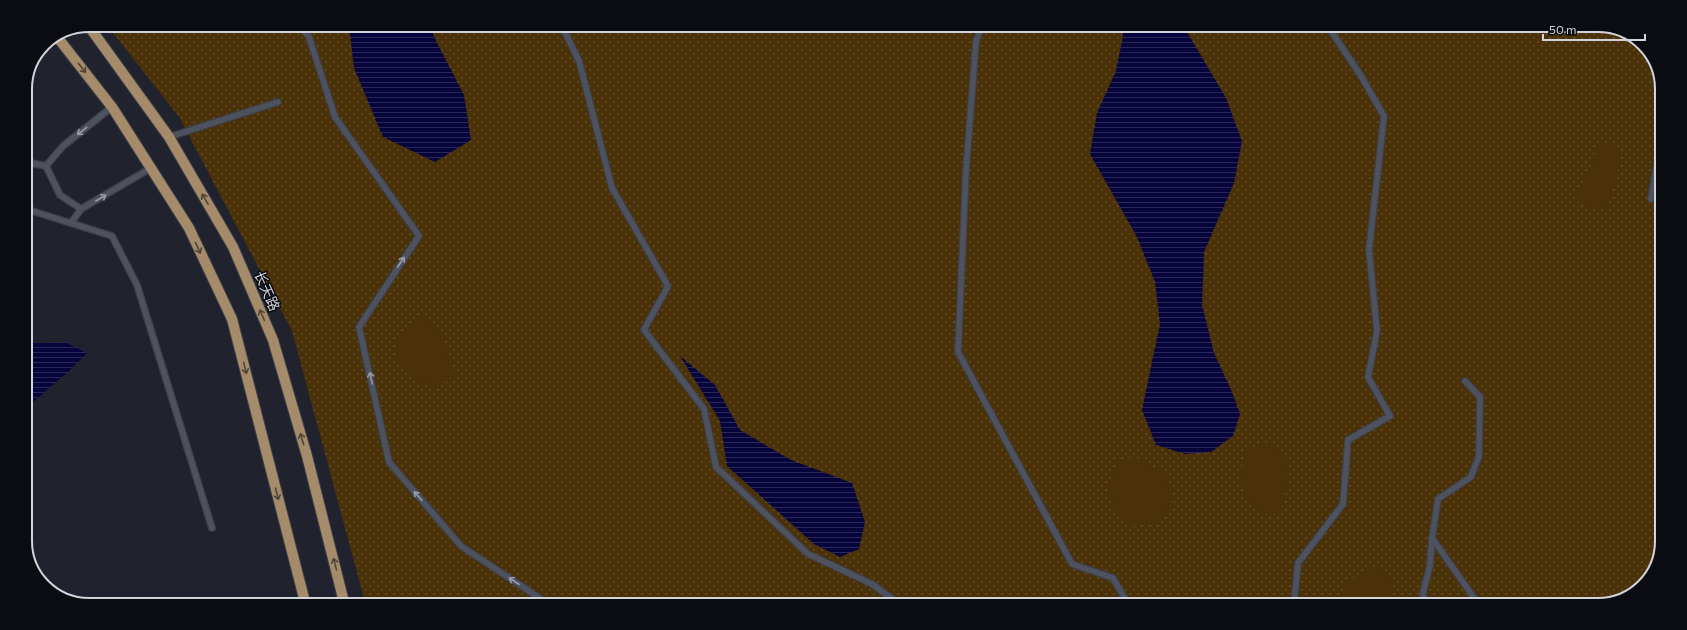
<svg xmlns="http://www.w3.org/2000/svg" width="1687" height="630" font-family="Commissioner,'Noto Sans SC',sans-serif">
	<style>
		.grass { fill: url(#grass-dots) }
		.green { fill: #4a3107 }
		.water { fill: url(#water-rules) }
		.lines { fill: none; stroke-linecap: round; stroke-linejoin: round }
		.lane-casing { stroke: #3d4049; stroke-width: 8 }
		.primary-casing { stroke: #3d4049; stroke-width: 12 }
		.lane { stroke: #4e525e; stroke-width: 5.5 }
		.primary { stroke: #a58b69; stroke-width: 10 }
		.oneway { stroke: #504539 }
		.oneway2 { stroke: #979aa3 }
		.labels { text-anchor: middle; stroke-width: 3; stroke-linejoin: round; paint-order: stroke }
		.street-label { font-size: 14px; fill: #d2d4dc; stroke: #0b0c11 }
		.rim { fill: none; stroke: #d2d4dc; stroke-width: 2 }
	</style>
	<defs>
		<pattern id="grass-dots" width="8" height="8" patternUnits="userSpaceOnUse"><rect width="8" height="8" fill="#4a3107"/><path d="M2 2h.1M6 6h.1" fill="none" stroke="#634e2b" stroke-width="1.8" stroke-linecap="round"/></pattern>
		<pattern id="water-rules" width="6" height="5" patternUnits="userSpaceOnUse"><rect width="6" height="5" fill="#06043a"/><path d="M0 2.5h6" fill="none" stroke="#292856"/></pattern>
	</defs>
	<rect width="100%" height="100%" fill="#20232e"/>
	<path class="grass" d="M107,25L1619,28L1649,50L1662,84L1659,562L1634,594L1599,605L365,602L292,331L179,117Z"/>
	<g class="green">
		<path d="M1617,143L1621,160L1607,208L1590,210L1575,200L1590,167L1598,144Z"/>
		<path d="M422,314L441,333L455,375L437,388L415,381L397,364V336Z"/>
		<path d="M1265,442C1269,445 1275,447 1278,450C1297,467 1285,494 1280,514H1262L1245,498L1240,474L1246,451Z"/>
		<path d="M1135,457L1165,473L1174,501L1160,523L1130,526L1116,511L1107,491L1117,461Z"/>
		<path d="M1377,566L1387,573L1394,588L1389,605L1343,604L1342,603L1343,584Z"/>
	</g>
	<g class="water">
		<path d="M349,26H432L434,37L464,95L471,140L435,162L383,137L354,68Z"/>
		<path d="M1121,27H1184L1226,98L1242,141L1234,183L1204,252L1202,305L1214,353L1232,392L1240,414L1233,436L1211,452L1185,454L1156,445L1142,410L1160,324L1155,282L1137,237L1090,154L1097,113L1116,71L1123,36Z"/>
		<path d="M65,342L87,353L70,370L25,409V363L32,343Z"/>
		<path d="M680,356L715,385L740,430L791,460L852,483L865,522L859,549L840,557L814,544L727,466L720,421Z"/>
	</g>
	<g class="lines">
		<g class="lane-casing">
			<g id="lane">
				<path d="M299,25L309,37L335,117L419,236L359,327L389,462L461,546L547,603"/>
				<path d="M562,26L579,61L612,188L668,286L644,330L704,409L716,467L808,554L872,584L898,603"/>
				<path d="M982,27L976,41L966,171L958,352L1072,564L1113,578L1128,604"/>
				<path d="M1653,60L1662,105"/>
				<path d="M25,107L29,112L26,162L29,210L112,236L137,285L212,528"/>
				<path d="M112,107L63,146L46,166L60,195L81,209L151,168"/>
				<path d="M169,137L278,102"/>
				<path d="M26,162L46,166"/>
				<path d="M1651,199L1662,134"/>
				<path d="M71,223L81,209"/>
				<path d="M1432,538L1479,605"/>
				<path d="M1294,604L1298,563L1343,504L1348,440L1390,416L1368,377L1377,331L1369,250L1384,116L1361,76L1329,28"/>
				<path d="M1424,605L1423,593L1430,565L1432,538L1438,499L1471,477L1479,456L1480,397L1465,381"/>
			</g>
		</g>
		<g class="primary-casing">
			<g id="primary">
				<path d="M88,25L169,137L233,247L273,340L307,456L344,602"/>
				<path d="M58,38L112,107L189,228L232,319L305,602"/>
			</g>
		</g>
		<use href="#lane" class="lane"/>
		<use href="#primary" class="primary"/>
	</g>
	<defs><path id="oneway-shaft" d="M-6 0H5M1.5-3L5.5 0L1.5 3" fill="none" stroke-width="1.6" stroke-linecap="round" stroke-linejoin="round"/></defs>
	<g class="oneway">
		<use href="#oneway-shaft" transform="translate(82 68) rotate(52)"/>
		<use href="#oneway-shaft" transform="translate(205 199) rotate(-120)"/>
		<use href="#oneway-shaft" transform="translate(198 248) rotate(65)"/>
		<use href="#oneway-shaft" transform="translate(262 315) rotate(-114)"/>
		<use href="#oneway-shaft" transform="translate(245 368) rotate(76)"/>
		<use href="#oneway-shaft" transform="translate(302 439) rotate(-107)"/>
		<use href="#oneway-shaft" transform="translate(277 494) rotate(76)"/>
		<use href="#oneway-shaft" transform="translate(335 564) rotate(-104)"/>
	</g>
	<g class="oneway2">
		<use href="#oneway-shaft" transform="translate(82 131) rotate(142)"/>
		<use href="#oneway-shaft" transform="translate(101 198) rotate(-30)"/>
		<use href="#oneway-shaft" transform="translate(401 262) rotate(-57)"/>
		<use href="#oneway-shaft" transform="translate(371 378) rotate(-102)"/>
		<use href="#oneway-shaft" transform="translate(418 496) rotate(-130)"/>
		<use href="#oneway-shaft" transform="translate(514 581) rotate(-147)"/>
	</g>
	<g class="labels">
		<g class="street-label">
			<text transform="translate(267 291) rotate(66)" y="5">长天路</text>
		</g>
	</g>
	<path d="M0 0H1687V630H0ZM89 32H1598A57 57 0 0 1 1655 89V541A57 57 0 0 1 1598 598H89A57 57 0 0 1 32 541V89A57 57 0 0 1 89 32Z" fill="#0b0c11" fill-rule="evenodd"/>
	<path class="rim" d="M89 32H1598A57 57 0 0 1 1655 89V541A57 57 0 0 1 1598 598H89A57 57 0 0 1 32 541V89A57 57 0 0 1 89 32Z"/>
	<path d="M1543 34v6h102v-6" fill="none" stroke="#d2d4dc" stroke-width="2"/>
	<text x="1549" y="34" font-size="12" fill="#d2d4dc" stroke="#0b0c11" stroke-width="3" paint-order="stroke">50 m</text>
</svg>
